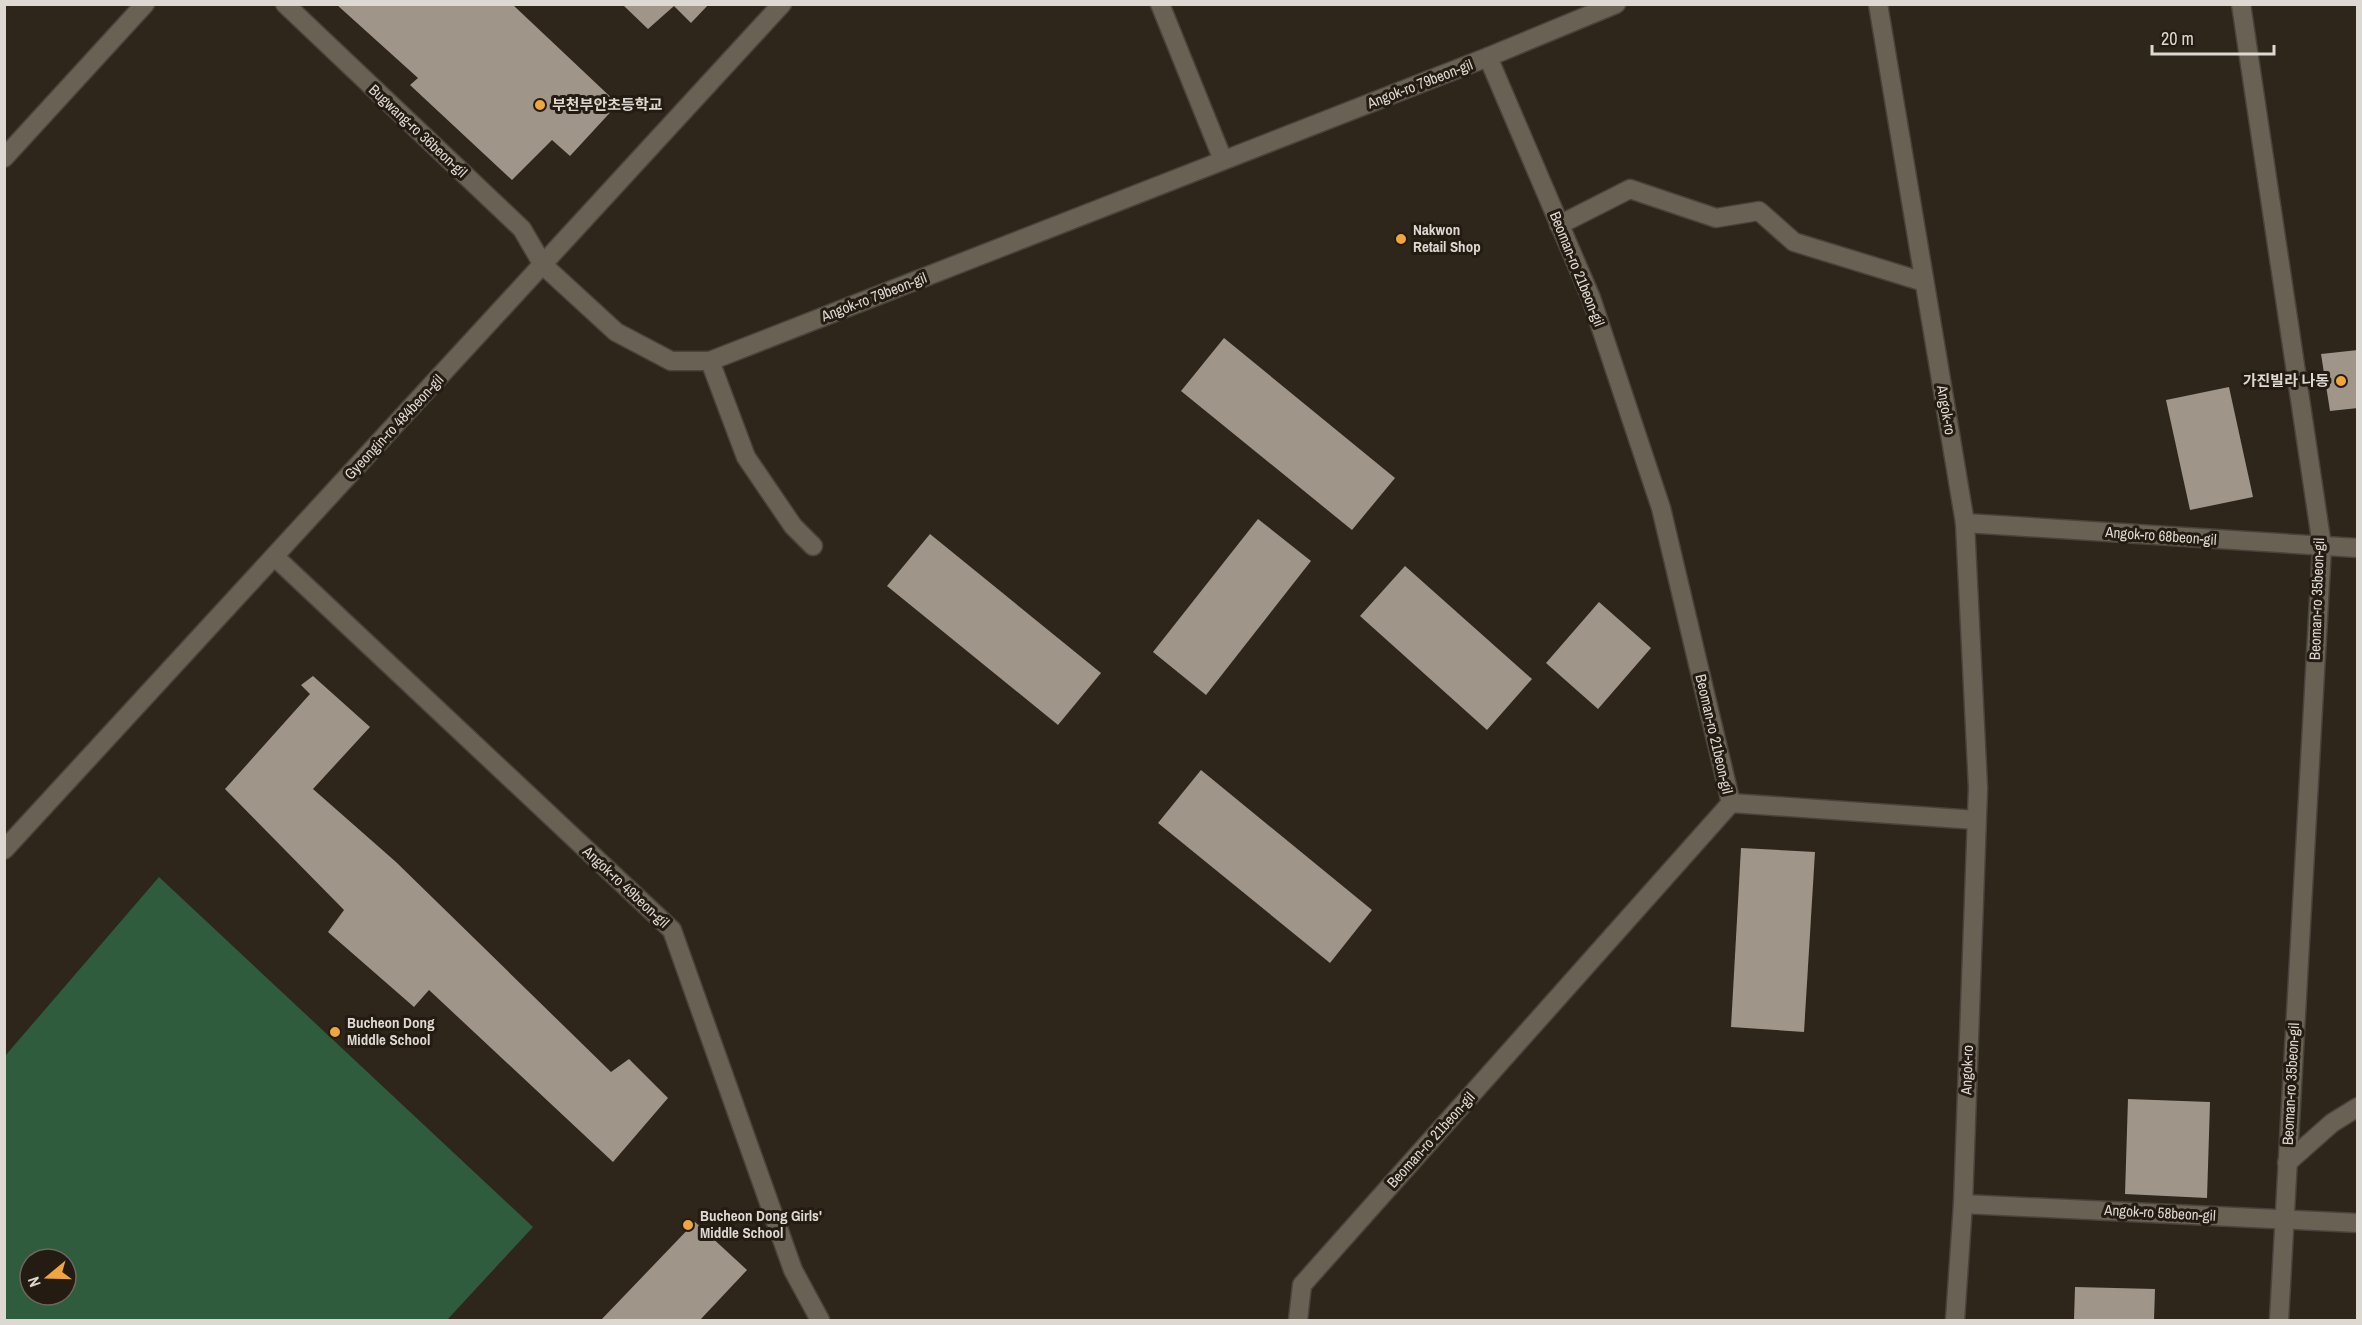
<svg xmlns="http://www.w3.org/2000/svg" width="2362" height="1325" font-family="'Archivo Narrow','Noto Sans KR',sans-serif">
	<style>
		.green { fill: #2f5c3c; fill-rule: evenodd }
		.building { fill: #a09589 }
		.lines { fill: none; stroke-linecap: round; stroke-linejoin: round }
		.minor-casing { stroke: #4a433b; stroke-width: 21 }
		.minor { stroke: #6a6155; stroke-width: 18 }
		.poi-dot { fill: #f0a63e; stroke: #241c12; stroke-width: 2 }
		.labels { text-anchor: middle; stroke-width: 6; stroke-linejoin: round; paint-order: stroke }
		.street-label { font-size: 15px; fill: #ded8d2; stroke: #241c12 }
		.poi-label { font-size: 15px; font-weight: bold; fill: #ded8d2; stroke: #241c12; text-anchor: start }
	</style>
	<rect width="100%" height="100%" fill="#2e261b"/>
	<path class="green" d="M159,877L533,1227L447,1320H5V1056ZM30,1259H66V1295H30Z"/>
	<g class="building">
		<path d="M336,4H512L618,104L570,156L552,140L512,180L410,85L418,78Z"/>
		<path d="M625,4H709L691,23L674,6L648,29L624,6Z"/>
		<path d="M1224,338L1395,478L1352,530L1181,391Z"/>
		<path d="M2358,350V408L2330,411L2321,354Z"/>
		<path d="M2229,387L2253,497L2190,510L2166,400Z"/>
		<path d="M1258,519L1311,561L1206,695L1153,652Z"/>
		<path d="M930,534L1101,673L1058,725L887,586Z"/>
		<path d="M1405,566L1532,679L1487,730L1360,616Z"/>
		<path d="M1599,602L1651,648L1598,709L1546,663Z"/>
		<path d="M313,676L370,727L313,789L396,862L611,1072L629,1059L668,1098L613,1162L429,990L414,1007L328,932L344,910L225,789L310,694L301,685Z"/>
		<path d="M1201,770L1372,910L1330,963L1158,823Z"/>
		<path d="M1741,848L1815,852L1804,1032L1731,1027Z"/>
		<path d="M2128,1099L2210,1102L2207,1198L2125,1194Z"/>
		<path d="M695,1222L747,1270L700,1320H601Z"/>
		<path d="M2075,1287L2155,1289L2154,1320H2074Z"/>
	</g>
	<g class="lines">
		<g class="minor-casing">
			<g id="minor">
				<path d="M285,4L522,229L543,265L616,332L671,361H710L1488,57L1616,4"/>
				<path d="M1160,4L1223,160"/>
				<path d="M1878,4L1965,523L1978,788L1963,1204L1955,1320"/>
				<path d="M2241,4L2322,546L2279,1320"/>
				<path d="M4,158L145,4"/>
				<path d="M1559,225L1630,189L1716,218L1759,211L1794,242L1924,282"/>
				<path d="M710,361L746,457L793,526L813,546"/>
				<path d="M1965,523L2358,548"/>
				<path d="M275,557L672,930L793,1270L820,1320"/>
				<path d="M1731,803L1976,820"/>
				<path d="M4,850L782,4"/>
				<path d="M2287,1163L2332,1123L2358,1107"/>
				<path d="M1963,1204L2358,1223"/>
				<path d="M1298,1320L1302,1285L1731,803L1661,508L1591,298L1488,57"/>
			</g>
		</g>
		<use href="#minor" class="minor"/>
	</g>
	<g class="poi-dot">
		<circle cx="540" cy="105" r="6"/>
		<circle cx="1401" cy="239" r="6"/>
		<circle cx="2341" cy="381" r="6"/>
		<circle cx="335" cy="1032" r="6"/>
		<circle cx="688" cy="1225" r="6"/>
	</g>
	<g class="labels">
		<g class="street-label">
			<text transform="translate(1420 84) rotate(-21)" y="5">Angok-ro 79beon-gil</text>
			<text transform="translate(418 131) rotate(43)" y="5">Bugwang-ro 36beon-gil</text>
			<text transform="translate(1577 269) rotate(68)" y="5">Beoman-ro 21beon-gil</text>
			<text transform="translate(874 297) rotate(-21)" y="5">Angok-ro 79beon-gil</text>
			<text transform="translate(1946 410) rotate(80)" y="5">Angok-ro</text>
			<text transform="translate(394 427) rotate(-47)" y="5">Gyeongin-ro 484beon-gil</text>
			<text transform="translate(2161 536) rotate(4)" y="5">Angok-ro 68beon-gil</text>
			<text transform="translate(2317 599) rotate(-88)" y="5">Beoman-ro 35beon-gil</text>
			<text transform="translate(1714 734) rotate(77)" y="5">Beoman-ro 21beon-gil</text>
			<text transform="translate(626 887) rotate(43)" y="5">Angok-ro 49beon-gil</text>
			<text transform="translate(1967 1070) rotate(-88)" y="5">Angok-ro</text>
			<text transform="translate(2291 1084) rotate(-87)" y="5">Beoman-ro 35beon-gil</text>
			<text transform="translate(1431 1140) rotate(-48)" y="5">Beoman-ro 21beon-gil</text>
			<text transform="translate(2160 1213) rotate(3)" y="5">Angok-ro 58beon-gil</text>
		</g>
		<g class="poi-label">
			<text x="552" y="110">부천부안초등학교</text>
			<text x="1413" y="235">Nakwon<tspan x="1413" dy="17">Retail Shop</tspan></text>
			<text x="2329" y="386" text-anchor="end">가진빌라 나동</text>
			<text x="347" y="1028">Bucheon Dong<tspan x="347" dy="17">Middle School</tspan></text>
			<text x="700" y="1221">Bucheon Dong Girls'<tspan x="700" dy="17">Middle School</tspan></text>
		</g>
	</g>
	<rect width="2362" height="1325" fill="none" stroke="#ded8d2" stroke-width="12"/>
	<g transform="translate(48 1277) rotate(251)"><circle r="28" fill="#241c12" stroke="#6e675f" stroke-width="1.5"/>
	<path d="M0-4.5L10 22L0 15L-10 22Z" fill="#f0a63e"/>
	<text y="-9" font-size="16" font-weight="bold" text-anchor="middle" fill="#ded8d2">N</text>
	</g>
	<path d="M2152 45v9h122v-9" fill="none" stroke="#ded8d2" stroke-width="3"/>
	<text x="2161" y="45" font-size="18" fill="#ded8d2" stroke="#241c12" stroke-width="4.5" paint-order="stroke">20 m</text>
</svg>
